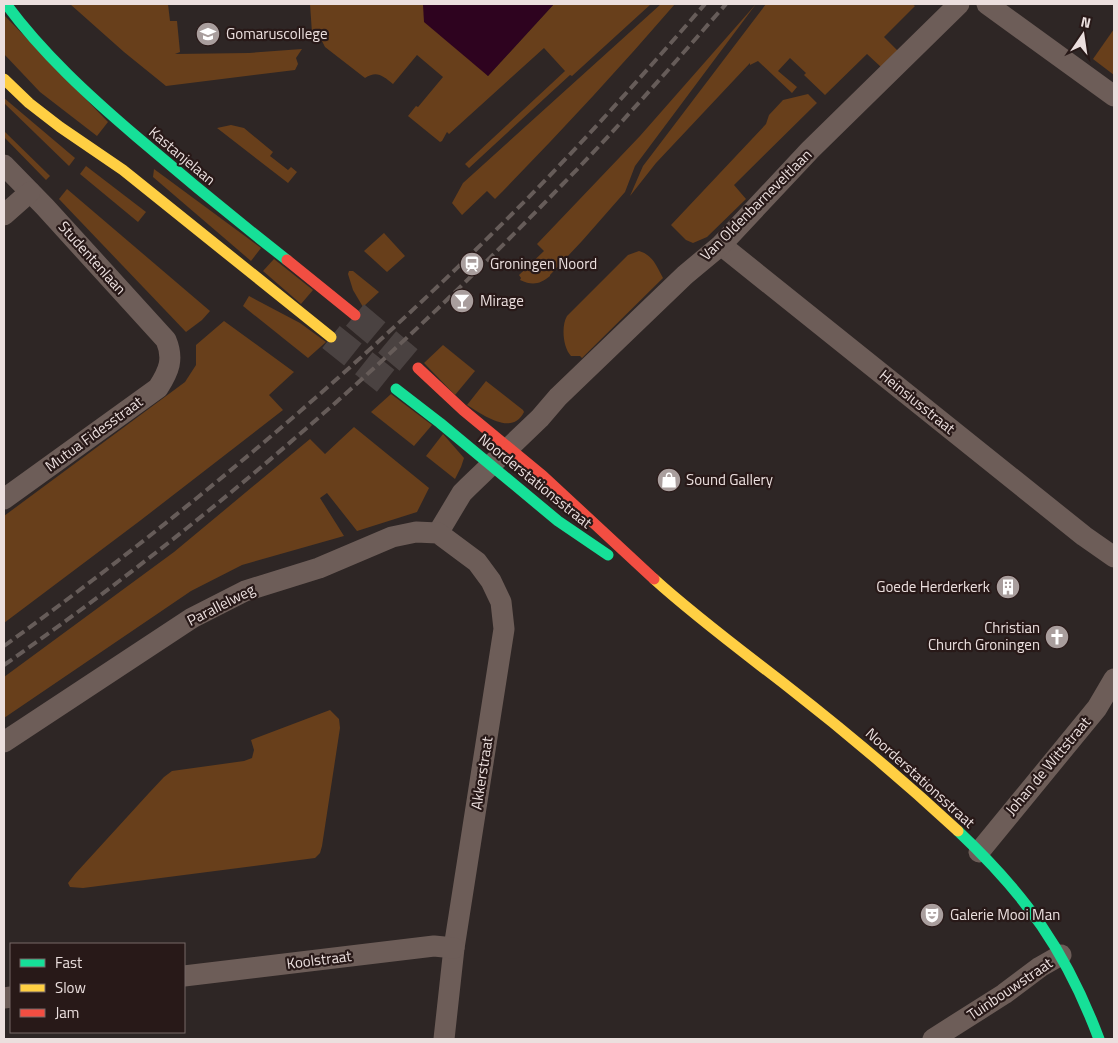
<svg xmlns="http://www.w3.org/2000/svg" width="1118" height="1043" font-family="'Titillium Web',sans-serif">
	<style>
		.green { fill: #683f1b }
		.water { fill: #2e031f }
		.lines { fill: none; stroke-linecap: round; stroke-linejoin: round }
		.secondary-tunnel { stroke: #4a4241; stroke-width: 28; stroke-dasharray: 28 14; stroke-linecap: butt }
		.street { stroke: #6d5d58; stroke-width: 21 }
		.fast { stroke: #16e098; stroke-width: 11 }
		.slow { stroke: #ffcf43; stroke-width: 11 }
		.jam { stroke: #f24e42; stroke-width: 11 }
		.rail { stroke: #665c59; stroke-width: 4; stroke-dasharray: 10 5; stroke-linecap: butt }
		.labels { text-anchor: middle; stroke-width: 4.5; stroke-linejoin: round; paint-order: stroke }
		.poi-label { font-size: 15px; fill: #ebdfde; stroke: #281918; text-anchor: start }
		.street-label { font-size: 15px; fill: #ebdfde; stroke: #281918 }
	</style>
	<rect width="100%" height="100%" fill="#2e2625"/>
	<g class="green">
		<path d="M70,4H168L170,21H177L180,52L175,54L249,53L302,49L296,58L298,64L295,70L166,86L124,52Z"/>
		<path d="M310,4H426L423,5L488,76L554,4H651L572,76L570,75L469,168L465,164L565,71L544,48L449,134L447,132L442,141L440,142L408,116L416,106L418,107L443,77L417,55L393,84C383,76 377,70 365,78L325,47L322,41L312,33Z"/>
		<path d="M661,4H675C617,71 557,136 495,199L487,191L462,215L452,203L463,183Z"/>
		<path d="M756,4L635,166L625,192L582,241L550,275V276C540,284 533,286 520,280L521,278L519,275L544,251L537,244L640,136Z"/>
		<path d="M766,4H912L915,6L884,37L898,51L881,67L867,54L825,95L804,75L806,73L790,58L778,71L797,87L792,93L758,61L750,65V63L656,163L630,196L643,166Z"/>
		<path d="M4,15L108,122L97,136L40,92L4,54Z"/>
		<path d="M1114,29V75L1093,59Z"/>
		<path d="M808,94L817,103L734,185L746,199L707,237L693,243L686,240L671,225L766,124L769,115L783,100Z"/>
		<path d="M4,98L75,158L69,166L4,103Z"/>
		<path d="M231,125L244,128L273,152L270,156L288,170L291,167L297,172L288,183L217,128Z"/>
		<path d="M4,131L50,176L46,180L4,137Z"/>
		<path d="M86,166L146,212L138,222L80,174Z"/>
		<path d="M154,169L261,248L251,261L153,177Z"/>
		<path d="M67,189L210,311L202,320L186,332L59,199Z"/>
		<path d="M384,233L405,256L387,272L364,251Z"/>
		<path d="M639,251C653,255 657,267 663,278L582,358L580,356H571C563,348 561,326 567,316L628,255Z"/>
		<path d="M274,259L313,290L301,304L263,271Z"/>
		<path d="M349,271H353L379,292L363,307L353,290L348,274Z"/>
		<path d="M249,296L300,323L326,342L308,358L243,306Z"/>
		<path d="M224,321L294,372L269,395L283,410L141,520L4,623V516L185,382L196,365V345Z"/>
		<path d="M443,345L475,371L455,395L424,363Z"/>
		<path d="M486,381L523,410L524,412C512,437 482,414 467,405Z"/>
		<path d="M391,394L432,425L414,446L371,412Z"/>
		<path d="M354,427L429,488L417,512L357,531L327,493L320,498L344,536L242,565L191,591L4,718V677L174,552L310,439L325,454Z"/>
		<path d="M443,434L464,458L461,467L455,479L426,456Z"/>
		<path d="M330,710L339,719L340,728L322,846L320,853L315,858L83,888L70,887L68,883L75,874L149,793L164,777L172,771L244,761L252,758L254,750L251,740Z"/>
	</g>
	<path class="water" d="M426,4H554L488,76L424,22L423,5Z"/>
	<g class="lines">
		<g class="secondary-tunnel">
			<path d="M355,315L418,368"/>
			<path d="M331,337L396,389"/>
		</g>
		<g class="street">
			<path d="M987,4L1114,96"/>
			<path d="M4,165L45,207L166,340C174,359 169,371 158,388L4,499"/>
			<path d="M4,215L30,192"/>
			<path d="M721,245L1084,536L1114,557"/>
			<path d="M438,533L462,493L468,487L540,418L558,397L685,275L721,245L810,150L959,4"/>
			<path d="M4,742L192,618L245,591L319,568L392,537L416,532L438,533L477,562L491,581L501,602L504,629L454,948L444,1039"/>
			<path d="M979,852L1097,708L1114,679"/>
			<path d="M184,976L434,946L454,948"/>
			<path d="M4,998L11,997"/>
			<path d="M933,1039L1004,994L1040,967L1061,955"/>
		</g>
		<g class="fast">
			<path d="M6,4C43,54 89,96 137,137C186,179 236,220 287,260"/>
			<path d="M396,389L440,423L558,521L608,555"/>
			<path d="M958,831C1026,895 1066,951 1099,1039"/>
		</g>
		<g class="slow">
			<path d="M4,79L29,103L60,127L123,170L331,337"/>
			<path d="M654,579C696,617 742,651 787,686C846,732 903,780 958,831"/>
		</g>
		<g class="jam">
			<path d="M287,260L355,315"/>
			<path d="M418,368L463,410L543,476L654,579"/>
		</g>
		<g class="rail">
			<path d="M4,646C185,515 356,370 514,212C581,145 643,75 705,4"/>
			<path d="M4,665C203,526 388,365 557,190C616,130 671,67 726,4"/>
		</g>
	</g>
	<defs>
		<g id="school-disc" transform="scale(1.25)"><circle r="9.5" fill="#a99e9d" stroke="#281918"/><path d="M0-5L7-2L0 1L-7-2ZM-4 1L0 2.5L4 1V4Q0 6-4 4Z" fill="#fff"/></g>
		<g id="station-disc" transform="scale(1.25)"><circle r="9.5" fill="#a99e9d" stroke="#281918"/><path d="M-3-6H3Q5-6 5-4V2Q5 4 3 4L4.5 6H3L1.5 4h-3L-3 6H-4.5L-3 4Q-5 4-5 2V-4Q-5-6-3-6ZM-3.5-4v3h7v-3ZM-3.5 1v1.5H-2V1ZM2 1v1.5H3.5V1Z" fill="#fff"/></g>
		<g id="bar-disc" transform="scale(1.25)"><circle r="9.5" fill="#a99e9d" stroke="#281918"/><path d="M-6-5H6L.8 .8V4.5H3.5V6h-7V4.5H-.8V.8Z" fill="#fff"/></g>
		<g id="shop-disc" transform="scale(1.25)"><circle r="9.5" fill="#a99e9d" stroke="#281918"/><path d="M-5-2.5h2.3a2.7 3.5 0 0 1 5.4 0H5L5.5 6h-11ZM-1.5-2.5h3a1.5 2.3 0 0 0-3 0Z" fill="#fff"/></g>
		<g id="building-disc" transform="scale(1.25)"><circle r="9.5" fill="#a99e9d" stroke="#281918"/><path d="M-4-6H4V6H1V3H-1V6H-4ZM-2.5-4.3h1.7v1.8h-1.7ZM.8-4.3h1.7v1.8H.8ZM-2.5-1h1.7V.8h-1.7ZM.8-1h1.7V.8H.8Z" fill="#fff"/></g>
		<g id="church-disc" transform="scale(1.25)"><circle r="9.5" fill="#a99e9d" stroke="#281918"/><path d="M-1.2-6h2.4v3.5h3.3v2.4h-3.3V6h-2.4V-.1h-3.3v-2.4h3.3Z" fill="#fff"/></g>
		<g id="theatre-disc" transform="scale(1.25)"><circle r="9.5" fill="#a99e9d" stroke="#281918"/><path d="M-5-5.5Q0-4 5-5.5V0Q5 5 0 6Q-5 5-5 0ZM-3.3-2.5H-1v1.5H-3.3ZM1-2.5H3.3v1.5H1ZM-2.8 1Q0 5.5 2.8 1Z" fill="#fff"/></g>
	</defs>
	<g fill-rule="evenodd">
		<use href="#school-disc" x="208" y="34"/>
		<use href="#station-disc" x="472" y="264"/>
		<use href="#bar-disc" x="462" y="301"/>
		<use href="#shop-disc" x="669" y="480"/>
		<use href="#building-disc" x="1008" y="587"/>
		<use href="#church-disc" x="1057" y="637"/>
		<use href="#theatre-disc" x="932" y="915"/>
	</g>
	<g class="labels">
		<g class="poi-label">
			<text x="226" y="39">Gomaruscollege</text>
			<text x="490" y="269">Groningen Noord</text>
			<text x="480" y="306">Mirage</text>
			<text x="686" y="485">Sound Gallery</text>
			<text x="990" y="592" text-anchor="end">Goede Herderkerk</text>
			<text x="1040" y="633" text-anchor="end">Christian<tspan x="1040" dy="17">Church Groningen</tspan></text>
			<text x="950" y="920">Galerie Mooi Man</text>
		</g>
		<g class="street-label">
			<text transform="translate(182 156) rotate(40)" y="5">Kastanjelaan</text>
			<text transform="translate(756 205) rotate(-45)" y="5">Van Oldenbarneveltlaan</text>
			<text transform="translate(92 258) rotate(48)" y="5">Studentenlaan</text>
			<text transform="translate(917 402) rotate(39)" y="5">Heinsiusstraat</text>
			<text transform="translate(94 434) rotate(-36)" y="5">Mutua Fidesstraat</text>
			<text transform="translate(535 481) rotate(39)" y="5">Noorderstationsstraat</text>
			<text transform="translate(221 605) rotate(-27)" y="5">Parallelweg</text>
			<text transform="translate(1048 766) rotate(-50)" y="5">Johan de Wittstraat</text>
			<text transform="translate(482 773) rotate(-81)" y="5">Akkerstraat</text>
			<text transform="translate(920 778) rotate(42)" y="5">Noorderstationsstraat</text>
			<text transform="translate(319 960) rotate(-7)" y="5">Koolstraat</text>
			<text transform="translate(1010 989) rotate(-34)" y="5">Tuinbouwstraat</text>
		</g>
	</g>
	<rect width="1118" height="1043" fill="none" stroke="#ebdfde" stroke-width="10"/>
	<rect x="10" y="943" width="175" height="90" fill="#281918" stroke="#766867"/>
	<rect x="20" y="959" width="25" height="8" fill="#16e098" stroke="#766867"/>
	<text x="55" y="968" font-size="15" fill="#ebdfde">Fast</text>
	<rect x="20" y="984" width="25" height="8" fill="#ffcf43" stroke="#766867"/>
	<text x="55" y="993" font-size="15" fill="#ebdfde">Slow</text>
	<rect x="20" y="1009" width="25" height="8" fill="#f24e42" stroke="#766867"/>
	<text x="55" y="1018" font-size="15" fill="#ebdfde">Jam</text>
	<g transform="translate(1083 35) rotate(13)" stroke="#281918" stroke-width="4" paint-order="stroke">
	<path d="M0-4L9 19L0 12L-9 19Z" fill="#ebdfde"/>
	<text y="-8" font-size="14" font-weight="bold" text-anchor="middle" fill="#ebdfde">N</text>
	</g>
</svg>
